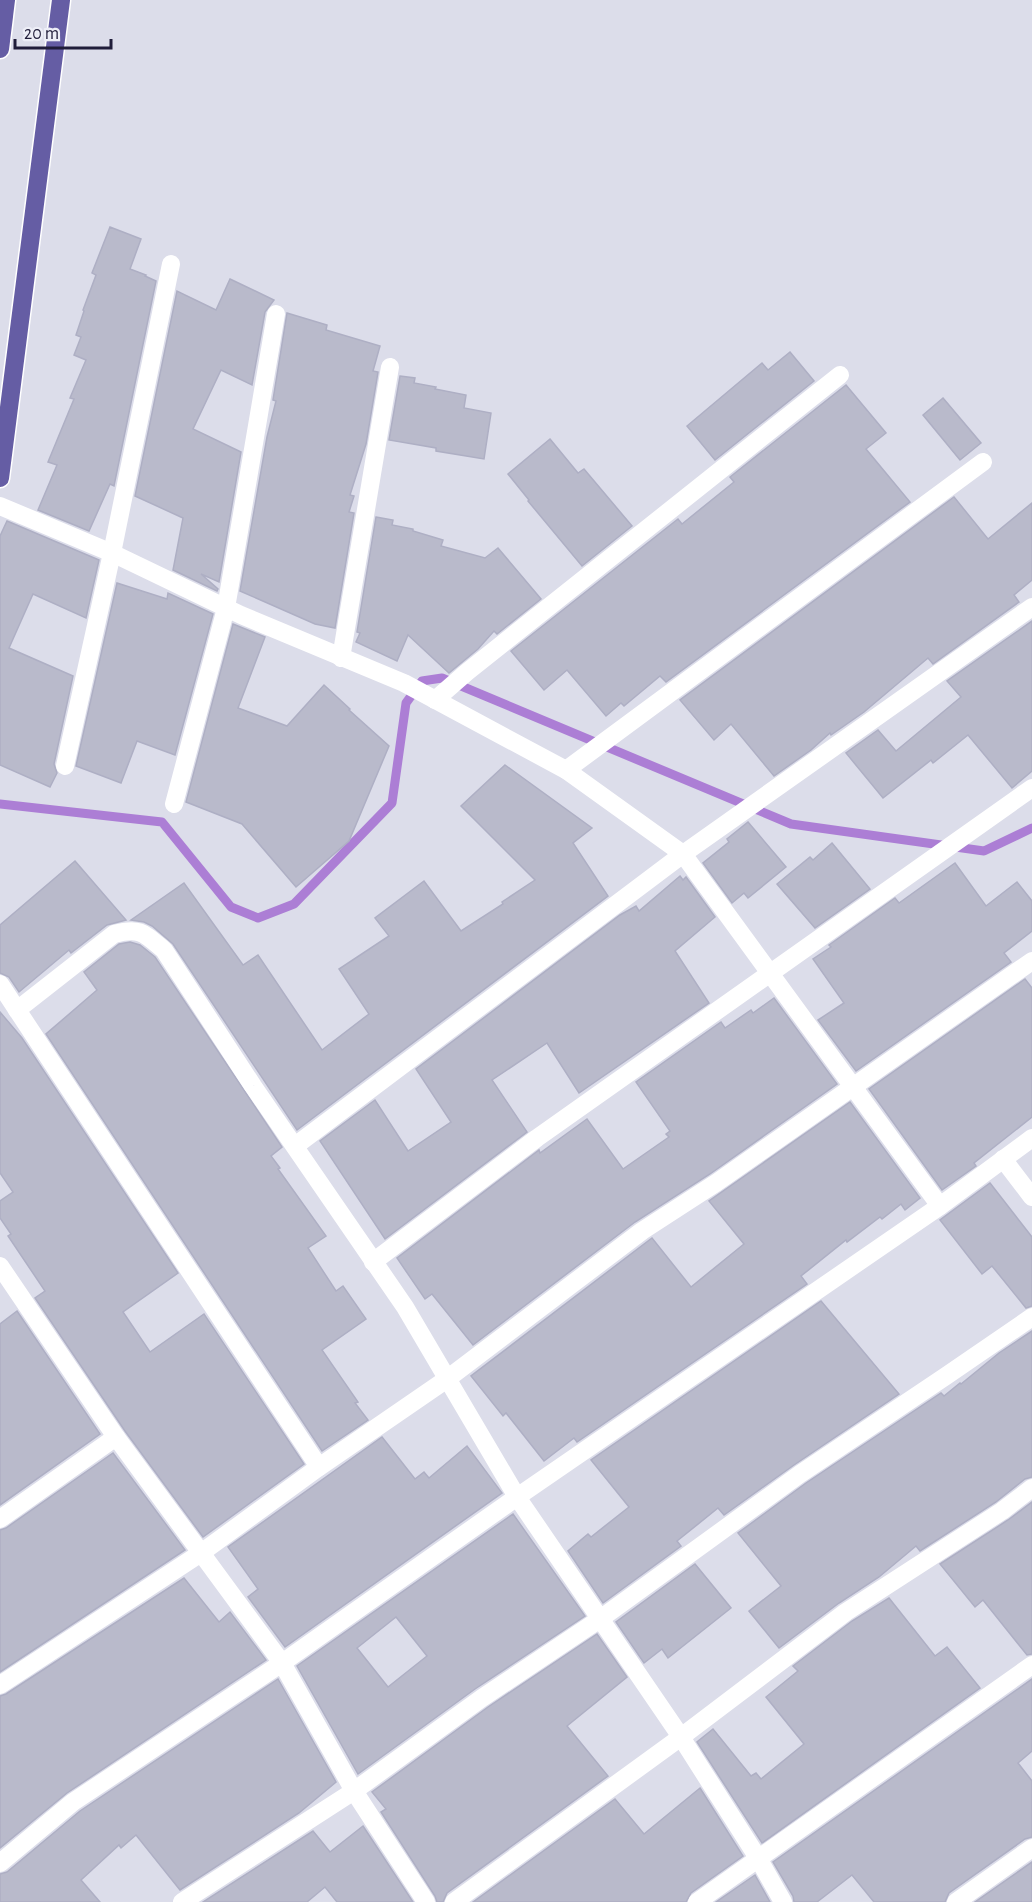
<svg xmlns="http://www.w3.org/2000/svg" width="1032" height="1902" font-family="'Alegreya Sans',sans-serif">
	<style>
		.lines { fill: none; stroke-linecap: round; stroke-linejoin: round }
		.stream { stroke: #ac7ed5; stroke-width: 9 }
		.building { fill: #b9bacb; stroke: #aeafc4; stroke-width: 1.5; fill-rule: evenodd }
		.major-casing { stroke: #fff; stroke-width: 21 }
		.minor { stroke: #fff; stroke-width: 18 }
		.major { stroke: #655da4; stroke-width: 18 }
	</style>
	<rect width="100%" height="100%" fill="#dcddea"/>
	<g class="lines">
		<path class="stream" d="M0,804L162,822L231,907L258,918L294,904L392,803L406,703L422,681L442,678L791,824L984,851L1032,828"/>
	</g>
	<g class="building">
		<path d="M110,227L141,239L130,269L146,275L145,276L156,281L114,486L110,484L89,531L38,510L57,465L48,462L74,399L70,398L86,360L74,355L81,337L76,335L84,311L83,310L96,275L92,273Z"/>
		<path d="M230,279L274,300L265,312L252,385L221,370L193,429L241,452L219,582L201,574L218,589L217,591L173,570L183,518L135,496L177,291L216,310Z"/>
		<path d="M287,313L327,325L326,330L380,346L373,371L378,372L366,444L350,495L354,496L349,512L354,513L335,628L315,624L240,591L267,437L276,401L273,400Z"/>
		<path d="M790,352L814,381L715,460L687,426L762,363L768,370Z"/>
		<path d="M400,376L415,378L414,383L436,387L435,389L466,395L464,408L491,413L484,459L436,451V448L389,440Z"/>
		<path d="M846,385L886,433L866,449L910,502L666,682L660,676L624,706L621,703L606,716L567,670L544,690L511,651L678,519L682,524L734,482L730,477Z"/>
		<path d="M943,398L981,443L960,460L923,415Z"/>
		<path d="M550,439L578,473L584,469L632,526L582,566L528,501L529,500L508,474Z"/>
		<path d="M954,497L988,539L1032,503V580L1014,595L1019,602L933,664L928,658L864,712L831,735L830,733L811,750L774,776L731,724L714,740L680,700Z"/>
		<path d="M376,517L393,520L392,525L413,529V531L443,540L441,546L485,558L498,548L541,599L497,634L494,631L478,649L449,673L408,635L397,661L356,642L360,633L357,632Z"/>
		<path d="M7,521L99,560L86,618L33,594L9,648L73,676L54,764L57,773L50,787L0,765V536Z"/>
		<path d="M117,583L167,599L168,593L213,614L175,755L137,741L121,783L76,766Z"/>
		<path d="M1032,621V771L1012,788L968,735L933,763L931,760L883,798L846,753L878,730L896,751L961,697L947,681Z"/>
		<path d="M233,624L265,637L238,708L287,726L324,685L350,709L349,710L389,746L349,841L296,887L242,824L186,802Z"/>
		<path d="M505,765L592,828L573,843L608,896L297,1130L173,944L152,926L144,922L131,920L184,883L243,965L258,955L322,1050L369,1014L339,969L389,936L375,918L424,881L461,931L503,904L502,902L535,880L461,806Z"/>
		<path d="M748,822L786,867L748,898L744,893L732,903L703,863L729,842L727,839Z"/>
		<path d="M832,843L870,889L815,928L777,884L810,857L813,860Z"/>
		<path d="M75,861L126,920L107,925L71,953L69,950L19,992L9,977L0,973V925Z"/>
		<path d="M955,863L986,906L1017,882L1032,901V931L1004,953L1011,962L856,1071L818,1020L844,1003L813,959L831,947L829,945L895,898L899,903Z"/>
		<path d="M680,876L683,880L686,877L715,917L675,951L709,1003L579,1093L547,1043L492,1080L527,1132L385,1239L320,1141L375,1100L408,1151L451,1122L416,1069L620,915L636,906L639,911Z"/>
		<path d="M130,942L140,945L155,957L282,1147L271,1156L280,1168L278,1169L326,1236L308,1248L336,1291L343,1286L366,1319L322,1350L358,1402L355,1403L368,1420L322,1451L46,1034L97,990L84,972L119,944Z"/>
		<path d="M1025,979L1032,988V1117L974,1163L976,1166L942,1190L869,1089Z"/>
		<path d="M774,998L837,1084L710,1174L635,1222L473,1345L432,1294L425,1299L397,1258L539,1150L540,1153L587,1119L623,1169L669,1137L666,1134L670,1131L636,1082L721,1022L725,1028L751,1010L753,1013Z"/>
		<path d="M0,1012L22,1038L178,1273L123,1312L150,1352L204,1314L304,1464L203,1537L125,1431L35,1298L45,1291L8,1236L11,1234L0,1218V1201L13,1192L0,1173Z"/>
		<path d="M850,1102L920,1198L905,1210L901,1204L882,1219L880,1217L847,1242L846,1240L801,1276L807,1284L577,1442L574,1438L544,1461L506,1413L503,1416L471,1376L652,1238L691,1287L744,1244L709,1201Z"/>
		<path d="M990,1183L1032,1237V1306L1026,1308L992,1266L982,1274L940,1220Z"/>
		<path d="M821,1301L899,1394L794,1465L724,1515L718,1508L677,1541L681,1546L603,1603L568,1551L588,1534L591,1537L629,1507L591,1460Z"/>
		<path d="M17,1311L100,1434L0,1505V1324Z"/>
		<path d="M1032,1331V1477L1025,1479L996,1502L926,1547L920,1551L916,1546L879,1577L839,1603L779,1648L749,1611L781,1586L738,1533L806,1483L941,1393L944,1396L960,1383L961,1384L999,1353Z"/>
		<path d="M382,1437L415,1479L424,1472L429,1478L467,1446L502,1493L285,1647L248,1597L258,1589L228,1547Z"/>
		<path d="M113,1453L185,1550L0,1672V1530L6,1528Z"/>
		<path d="M1032,1502V1654L1027,1655L983,1600L975,1607L940,1564L1008,1520Z"/>
		<path d="M513,1514L585,1616L475,1689L358,1774L297,1666ZM396,1617L427,1656L388,1687L357,1648Z"/>
		<path d="M695,1564L731,1608L668,1658L662,1649L644,1663L616,1622Z"/>
		<path d="M184,1578L219,1622L230,1612L266,1660L67,1793L0,1848V1696L6,1694Z"/>
		<path d="M889,1598L935,1656L947,1647L980,1688L762,1843L697,1742L713,1729L751,1776L756,1773L761,1779L804,1744L766,1697L798,1671L793,1666L852,1621Z"/>
		<path d="M597,1634L627,1677L567,1726L608,1776L447,1893L443,1902H437L435,1896L381,1812L386,1809L372,1792L488,1707Z"/>
		<path d="M278,1679L336,1782L299,1813L180,1890L136,1835L121,1848L119,1845L81,1880L100,1902H0V1874L7,1872L80,1811Z"/>
		<path d="M1032,1679V1751L1018,1763L1032,1781V1837L1025,1839L949,1893L945,1902H874L852,1875L817,1902H794L793,1896L773,1862Z"/>
		<path d="M700,1788L743,1856L691,1893L686,1902H473L615,1799L644,1834Z"/>
		<path d="M363,1826L413,1902H337L325,1887L307,1902H203L313,1831L330,1852Z"/>
		<path d="M1032,1862V1902H975Z"/>
		<path d="M755,1875L770,1902H716Z"/>
	</g>
	<g class="lines">
		<g class="major-casing">
			<g id="major">
				<path d="M0,49L6,0"/>
				<path d="M0,478L61,0"/>
			</g>
		</g>
		<g class="minor">
			<path d="M0,506L112,553L241,615L404,683L566,770L683,854L940,1206"/>
			<path d="M341,658L390,367"/>
			<path d="M435,700L467,672L840,375"/>
			<path d="M65,766L112,553L171,264"/>
			<path d="M566,770L983,462"/>
			<path d="M174,804L226,608L276,314"/>
			<path d="M0,984L319,1467"/>
			<path d="M17,1010L114,934C140,927 144,933 164,950L253,1086L405,1307L517,1497L681,1737L758,1858L783,1902"/>
			<path d="M295,1146L683,854L1032,607"/>
			<path d="M1003,1159L1032,1197"/>
			<path d="M373,1262L537,1138L1032,788"/>
			<path d="M0,1266L116,1437L282,1663L354,1791L426,1902"/>
			<path d="M0,1519L116,1437"/>
			<path d="M0,1685L201,1553L319,1467L447,1379L642,1231L716,1183L1032,961"/>
			<path d="M0,1863L73,1802L282,1663L517,1497L940,1206L1032,1138"/>
			<path d="M182,1902L354,1791L482,1698L600,1619L800,1474L946,1376L1032,1317"/>
			<path d="M454,1902L681,1737L846,1612L1002,1511L1032,1488"/>
			<path d="M697,1902L1032,1665"/>
			<path d="M956,1902L1032,1848"/>
		</g>
		<use href="#major" class="major"/>
	</g>
	<path d="M15 39v9h96v-9" fill="none" stroke="#201d3a" stroke-width="3"/>
	<text x="24" y="39" font-size="18" fill="#201d3a" stroke="#edeef7" stroke-width="4.5" paint-order="stroke">20 m</text>
</svg>
